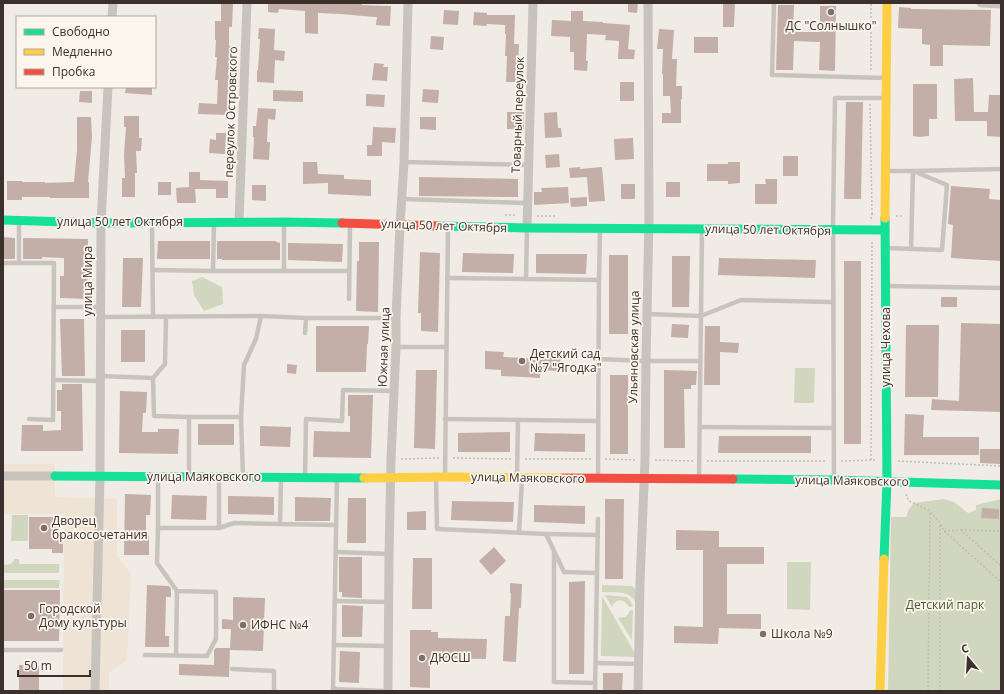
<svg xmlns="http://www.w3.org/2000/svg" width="1004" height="694" font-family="'Open Sans',sans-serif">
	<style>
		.green { fill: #d1d6bf }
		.plaza { fill: #eee3d5 }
		.building { fill: #c3afa7 }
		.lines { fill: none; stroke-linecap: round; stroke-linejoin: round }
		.path { stroke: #c2bbb6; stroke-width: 1.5; stroke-dasharray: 2 2; stroke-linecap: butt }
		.lane { stroke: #c9c3be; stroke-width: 4.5 }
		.street { stroke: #c9c3be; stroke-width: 9 }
		.fast { stroke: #16e098; stroke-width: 9 }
		.slow { stroke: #ffcf43; stroke-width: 9 }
		.jam { stroke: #f24e42; stroke-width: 9 }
		.poi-dot { fill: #7a716c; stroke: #fbf5ee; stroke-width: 1.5 }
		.labels { text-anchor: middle; stroke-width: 3.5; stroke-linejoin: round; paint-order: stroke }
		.poi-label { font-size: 12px; fill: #3b302b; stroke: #fbf5ee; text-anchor: start }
		.street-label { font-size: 12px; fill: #3b302b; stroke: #fbf5ee }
		.park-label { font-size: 12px; fill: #4a5a2e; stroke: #fbf5ee }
	</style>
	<rect width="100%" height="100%" fill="#f0ebe5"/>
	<g class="green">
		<path d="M202,277L222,287L223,304L204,311L194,295L192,281Z"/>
		<path d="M795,368H815L814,403H794Z"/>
		<path d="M944,499L954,502L968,513L976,510V505L1001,499V691H888L891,517H906L909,509L914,503Z"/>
		<path d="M12,515H28V541H11Z"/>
		<path d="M15,559H19V564H59V573H3V564C8,566 12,564 15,559Z"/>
		<path d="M787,562H811L810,610L787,609Z"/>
		<path d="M3,580H60L59,588H3Z"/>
		<path d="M602,585L632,586C639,590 637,598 637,605C631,589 615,593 602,592Z"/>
		<path d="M605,595L626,597C630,599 631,602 633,606L629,607L625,602C619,599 614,601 612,607Z"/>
		<path d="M602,596L637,657L601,656Z"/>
		<path d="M633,610L632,640L618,618L625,617L629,613V611Z"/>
	</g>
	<path class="plaza" d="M3,464H55V497L117,499V556L131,574L127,660L109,673V691H63L64,514H3Z"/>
	<g class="building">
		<path d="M221,3H233L232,27H229V46H232L228,94H230L228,115L198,114L199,103L217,104L218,80H215L217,57H215L216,40H215V21H221Z"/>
		<path d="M268,3H352L362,4V5L391,6L390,26L376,25L377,17H374L341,14L318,13V34L305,33V11L279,9L278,13L268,12Z"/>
		<path d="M628,3H638L637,13L628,12Z"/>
		<path d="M723,3H735L734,27H723Z"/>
		<path d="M778,5H794L793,32H820V6H836L835,71L819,70L820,42L794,41L793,70H776Z"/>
		<path d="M899,7L911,8V9L991,10L990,46L943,45V66H930V45L922,44V29L898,28Z"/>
		<path d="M444,10L459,11L458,25L443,24Z"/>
		<path d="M571,11H583V21L603,22V23L630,25L628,49L635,50L634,59H618L619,41L605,40L606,35L587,34L586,61H588L587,71L574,70V52H570V37L551,36L552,20L571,21Z"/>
		<path d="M474,12L487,13V15H515L514,44H519L518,70H521V82H506L507,56H505L506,34H505V25L487,24L486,26L473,25Z"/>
		<path d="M259,28L275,29L274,50L285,51L284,61L275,60L274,83L257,82V70H258L260,39H258Z"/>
		<path d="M659,29L674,30L672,59H677L676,86H682V99H681V123H662V113H671L670,96H663V74H662L663,49H657Z"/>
		<path d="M431,36L444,37L443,50L430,49Z"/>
		<rect x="694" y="37" width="24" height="16"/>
		<path d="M374,63L384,64L383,67H388L387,81L372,80Z"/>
		<path d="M973,78L974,112H988L989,95H1001V137L987,136V121H955L954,79Z"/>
		<rect x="620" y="82" width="14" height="19"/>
		<path d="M913,84H937V119H929V136L919,137L913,136Z"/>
		<path d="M126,87H152V95L125,93Z"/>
		<path d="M423,89L439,90L438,103L422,102Z"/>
		<path d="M273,90L303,91V102L273,101Z"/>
		<path d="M80,91H92V103L79,102Z"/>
		<path d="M366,94L385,95L384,107L366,106Z"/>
		<path d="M846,102H863L861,199H844Z"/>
		<path d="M258,108L276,109L275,120L268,119L267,142H270L269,160L253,159L254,137H253V126H256Z"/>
		<rect x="507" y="112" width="17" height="17"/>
		<path d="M557,112L558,128H561L562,137L545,138L544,113Z"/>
		<path d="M124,116H139V138H142L141,151H136L137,173H135V197H122V178H125L124,155L126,127H124Z"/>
		<path d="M77,117H91L92,137L88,182H89V198H50V197H22V200H7V181H22V182H45V183L74,182L77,150Z"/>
		<path d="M420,117H436V130L420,129Z"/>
		<path d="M373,127L396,128L395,143L382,142V156H367V145H372Z"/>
		<path d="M216,133H226L225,154L209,153L210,139L216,140Z"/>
		<path d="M633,138L634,159L615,160L614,139Z"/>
		<path d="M559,154L560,167L546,168L545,155Z"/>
		<rect x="783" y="156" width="15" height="20"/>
		<path d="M303,162H317L318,174L344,175V179L371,180V196L328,194V183L303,184Z"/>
		<path d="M728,162H740V183L728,184V181H707V164H728Z"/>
		<path d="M580,167V169L602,167L605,201L589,202L587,177L570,178L569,168Z"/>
		<path d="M189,172H200V180L228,181V198H216V189H195L196,203H177L176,188L189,187Z"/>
		<path d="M419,177L518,179V197L419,196Z"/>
		<path d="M765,179H777V204H755V184H766Z"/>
		<rect x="158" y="182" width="13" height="13"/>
		<rect x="666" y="182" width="14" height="15"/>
		<rect x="621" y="184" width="14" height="15"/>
		<path d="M252,185H266V201L252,200Z"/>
		<path d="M951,186L990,189L989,199L1001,200V261L951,258L953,225L948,224Z"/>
		<path d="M568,187L569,203L534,205V192H542L541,188Z"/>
		<path d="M587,197V206L571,207L570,198Z"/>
		<path d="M3,237L15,238V259H3Z"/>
		<path d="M23,238L88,239L87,299L60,298V276H64V258L42,257V259H23Z"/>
		<path d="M158,241H210V259H157Z"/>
		<path d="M217,241H276V242L280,243V260H222V259H217Z"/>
		<path d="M359,242H379L378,312L356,311L357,261H359Z"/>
		<path d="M288,243L343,244L342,262L288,260Z"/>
		<path d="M420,252L440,253L438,332L421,331V313H418Z"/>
		<path d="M463,253L514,254L513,273L462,272Z"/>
		<path d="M536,254H587L586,274L536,273Z"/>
		<rect x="609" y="255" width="19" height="79"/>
		<path d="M672,256H690L689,307H672Z"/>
		<path d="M123,258H143L141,307H122Z"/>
		<path d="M719,258L816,260L815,278L718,275Z"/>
		<rect x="844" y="261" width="17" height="183"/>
		<rect x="941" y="297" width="16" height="10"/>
		<path d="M60,319H84L85,376H62Z"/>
		<path d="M961,323L1001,324V412L931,410L932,399L959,401Z"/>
		<path d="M672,324L689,325L688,338L671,337Z"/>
		<path d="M906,325H939L938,397H905Z"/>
		<path d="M316,326H369L368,344H367L366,372H316Z"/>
		<path d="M705,326H720V342L739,343L738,353L720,352V385H704Z"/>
		<rect x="121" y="330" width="24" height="32"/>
		<path d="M485,351L504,352L503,357L543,359V352L561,353L560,371L540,370V378L501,376V370L485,369Z"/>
		<path d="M287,364L297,365L296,374L287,373Z"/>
		<path d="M416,370H437L435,449L414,448Z"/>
		<path d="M664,370L697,371L696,385H691V389H684L685,448H664Z"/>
		<rect x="610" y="375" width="18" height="79"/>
		<path d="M62,384H82L83,451H21L22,425H43V431L61,430V411H57V390H62Z"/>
		<path d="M120,391L147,392L146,413H143L142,432H158V429H179L178,454L119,453Z"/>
		<path d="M348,395H373L371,458L313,457L314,431L350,432V416H348Z"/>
		<path d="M905,414L924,415L923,437H979V455H904Z"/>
		<rect x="198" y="424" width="36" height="21"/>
		<path d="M260,426L291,427L290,447L260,446Z"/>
		<path d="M510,432V452H458V433Z"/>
		<path d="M535,433L585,434V452L534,451Z"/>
		<path d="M719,436H811V453H718Z"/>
		<path d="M980,449H1001V464L980,463Z"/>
		<path d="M125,494L151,495L150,515H146V535L149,536V555H124Z"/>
		<path d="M172,495L207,496L206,520L171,519Z"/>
		<path d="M228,496L274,497V515L228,514Z"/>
		<path d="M295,497L331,498L330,521H295Z"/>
		<path d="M348,498H366V543H347Z"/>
		<path d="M605,499H624L623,579H605Z"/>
		<path d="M452,501L514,502L513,522L451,520Z"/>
		<path d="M534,505L585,506V524L534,522Z"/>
		<path d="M982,508L999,509V519L981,518Z"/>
		<path d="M426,511V530H407V512Z"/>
		<path d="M29,517H60V539H63V553H52V549H29Z"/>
		<path d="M676,530L719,531V547H764V564H727V614H761V629L719,628L718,644L674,643V626L703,627V550H676Z"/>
		<path d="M494,547L506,561L491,575L479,561Z"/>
		<path d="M339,557H362V598L342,597V592H339Z"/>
		<path d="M413,558H432V609H412Z"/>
		<path d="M585,581L584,674H569V582Z"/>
		<path d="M510,583L522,584L521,608H519L516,662L503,661L505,616H510L511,593H510Z"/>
		<path d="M147,585L169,586L171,589V597H166L165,636H169V647H145Z"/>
		<path d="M3,590H60L59,641H3Z"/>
		<path d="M233,597L265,598L263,651L230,650L231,629H222V619L233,620Z"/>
		<path d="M342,605L363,606L362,637H342Z"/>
		<path d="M410,630H431V632H438V638L487,639L486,659L430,658V688L410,687Z"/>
		<path d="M216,648H230L229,677L179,675V664L214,665V650Z"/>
		<path d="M340,651L360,652L359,683L339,682Z"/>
		<path d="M19,665L39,666V691H19Z"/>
		<path d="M603,673H623L622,691H603Z"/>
	</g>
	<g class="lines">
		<g class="path">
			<path d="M871,70V3"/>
			<path d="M870,104L872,214"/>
			<path d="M505,215H517"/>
			<path d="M537,216H555"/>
			<path d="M896,216H904"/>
			<path d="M871,219L872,214H875"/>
			<path d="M453,458L511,459"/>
			<path d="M401,459L439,458"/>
			<path d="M525,459H591"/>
			<path d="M605,459L637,460"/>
			<path d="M655,460L693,461"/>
			<path d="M871,460L872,240"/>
			<path d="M707,461H827"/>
			<path d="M841,461L875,460"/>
			<path d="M898,461L1001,466"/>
			<path d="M906,494L909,501L930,511L940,523L944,531L1001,582"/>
			<path d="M940,525V691"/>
			<path d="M961,530L1001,531"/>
			<path d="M944,531L961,530L1001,566"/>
			<path d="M928,691L930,511"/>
		</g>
		<g class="lane">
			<path d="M774,3L772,75L886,78"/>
			<path d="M404,162L529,165"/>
			<path d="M402,199L527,203"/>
			<path d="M214,223L213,271H349"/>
			<path d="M152,224L153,317"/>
			<path d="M527,230L526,279L599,280L598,478"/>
			<path d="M887,248L942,250L947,185L913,171H887"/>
			<path d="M911,249L913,171L1001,169"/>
			<path d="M3,263H54L53,420L29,419"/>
			<path d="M19,263V223"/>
			<path d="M153,270L213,271"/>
			<path d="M284,271V224"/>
			<path d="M447,278L526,279"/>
			<path d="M599,280L600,230"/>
			<path d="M887,286L1001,288"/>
			<path d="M349,299L350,225"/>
			<path d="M54,307H100"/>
			<path d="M647,314L701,316L741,300L833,302"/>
			<path d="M100,317L261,316L306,318H396"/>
			<path d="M305,333L306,318"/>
			<path d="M396,347H446"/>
			<path d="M598,359L646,361H700"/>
			<path d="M100,376L153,378L154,416L189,417H241"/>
			<path d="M153,378L165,364L166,317"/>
			<path d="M54,380L100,381"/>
			<path d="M445,419L597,421"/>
			<path d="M700,427L834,428"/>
			<path d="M189,475V417"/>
			<path d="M445,475L448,227"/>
			<path d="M243,477L241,417L244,365L256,339L261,316"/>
			<path d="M305,477L306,419L342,421L343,390L394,391"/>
			<path d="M517,477L518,420"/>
			<path d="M699,477L702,231"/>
			<path d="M219,478V528"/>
			<path d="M436,478L437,529L546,534L564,572L597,573L595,691"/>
			<path d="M834,478L833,219L835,98H885"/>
			<path d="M158,479V528H219L234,523L280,524"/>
			<path d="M281,479L280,524L336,525"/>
			<path d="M519,533L522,480"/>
			<path d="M546,534L598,535"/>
			<path d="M336,552L389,554"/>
			<path d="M554,552V682L595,683"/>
			<path d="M597,573L598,519"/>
			<path d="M335,601L389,602"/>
			<path d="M334,645L388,646"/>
			<path d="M3,650H61"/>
			<path d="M145,655L207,656L216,639V592L177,591L157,563L158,528"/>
			<path d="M176,655L177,591"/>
			<path d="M596,663L638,664"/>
			<path d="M232,669L274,671V691"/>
			<path d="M333,689L385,691"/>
			<path d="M333,691L337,479"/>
		</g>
		<g class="street">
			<path d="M981,3L1001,4"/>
			<path d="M112,17L113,3"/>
			<path d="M239,222L247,3"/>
			<path d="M527,228L533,3"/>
			<path d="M3,476H55"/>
			<path d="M95,691L100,476L101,223L108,87"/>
			<path d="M388,691L389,554L391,459L396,347V318L400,225L404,162L408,3"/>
			<path d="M638,691L640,582L645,460L646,361L649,218L648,3"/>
		</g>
		<g class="fast">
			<path d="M3,220L101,223L284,222L342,223"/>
			<path d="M438,226L527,228L885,230"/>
			<path d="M55,476L364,478"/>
			<path d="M733,479L834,480L1001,485"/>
			<path d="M884,559L887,481L885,218"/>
		</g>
		<g class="slow">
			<path d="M885,218L887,3"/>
			<path d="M364,478L445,477L563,478"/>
			<path d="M880,691L884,559"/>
		</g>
		<g class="jam">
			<path d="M342,223L438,226"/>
			<path d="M563,478L733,479"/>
		</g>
	</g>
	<g class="poi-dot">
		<circle cx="831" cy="12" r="4"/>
		<circle cx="522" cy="361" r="4"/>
		<circle cx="44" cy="528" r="4"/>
		<circle cx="31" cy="616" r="4"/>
		<circle cx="243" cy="625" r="4"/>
		<circle cx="763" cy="634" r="4"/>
		<circle cx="422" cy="658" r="4"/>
	</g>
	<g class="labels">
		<g class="poi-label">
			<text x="831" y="30" text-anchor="middle">ДС "Солнышко"</text>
			<text x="530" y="358">Детский сад<tspan x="530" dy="14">№7 "Ягодка"</tspan></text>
			<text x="52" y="525">Дворец<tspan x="52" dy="14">бракосочетания</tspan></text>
			<text x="39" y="613">Городской<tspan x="39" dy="14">Дому культуры</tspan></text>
			<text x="251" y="629">ИФНС №4</text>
			<text x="771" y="638">Школа №9</text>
			<text x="430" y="662">ДЮСШ</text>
		</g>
		<g class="street-label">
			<text transform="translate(231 112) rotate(-88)" y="4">переулок Островского</text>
			<text transform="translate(518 115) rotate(-88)" y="4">Товарный переулок</text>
			<text x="120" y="226">улица 50 лет Октября</text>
			<text transform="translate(444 226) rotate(2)" y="4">улица 50 лет Октября</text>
			<text transform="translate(768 230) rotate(1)" y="4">улица 50 лет Октября</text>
			<text transform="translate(88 281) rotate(-90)" y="4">улица Мира</text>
			<text transform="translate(384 347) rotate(-88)" y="4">Южная улица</text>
			<text transform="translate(634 347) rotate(-89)" y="4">Ульяновская улица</text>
			<text transform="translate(886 347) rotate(-90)" y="4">улица Чехова</text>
			<text x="204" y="481">улица Маяковского</text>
			<text transform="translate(528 478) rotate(1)" y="4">улица Маяковского</text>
			<text transform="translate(852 481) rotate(1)" y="4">улица Маяковского</text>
		</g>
		<g class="park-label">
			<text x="945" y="609">Детский парк</text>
		</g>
	</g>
	<rect width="1004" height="694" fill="none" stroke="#3b302b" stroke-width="8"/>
	<rect x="16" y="16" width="140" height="72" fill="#fbf5ee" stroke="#aea6a0"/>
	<rect x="24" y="29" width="20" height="6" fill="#16e098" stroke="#aea6a0"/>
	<text x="52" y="36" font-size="12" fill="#3b302b">Свободно</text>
	<rect x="24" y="49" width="20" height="6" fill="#ffcf43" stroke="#aea6a0"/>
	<text x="52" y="56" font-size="12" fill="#3b302b">Медленно</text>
	<rect x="24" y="69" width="20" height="6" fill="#f24e42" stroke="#aea6a0"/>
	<text x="52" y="76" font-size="12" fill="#3b302b">Пробка</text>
	<g transform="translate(968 658) rotate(342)" stroke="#fbf5ee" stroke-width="3" paint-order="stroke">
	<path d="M0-3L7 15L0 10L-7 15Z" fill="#3b302b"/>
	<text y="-6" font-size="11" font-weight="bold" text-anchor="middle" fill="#3b302b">С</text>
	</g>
	<path d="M18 670v6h72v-6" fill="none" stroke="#3b302b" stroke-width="2"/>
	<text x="24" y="670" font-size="12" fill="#3b302b" stroke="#fbf5ee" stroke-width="3" paint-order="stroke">50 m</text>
</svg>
